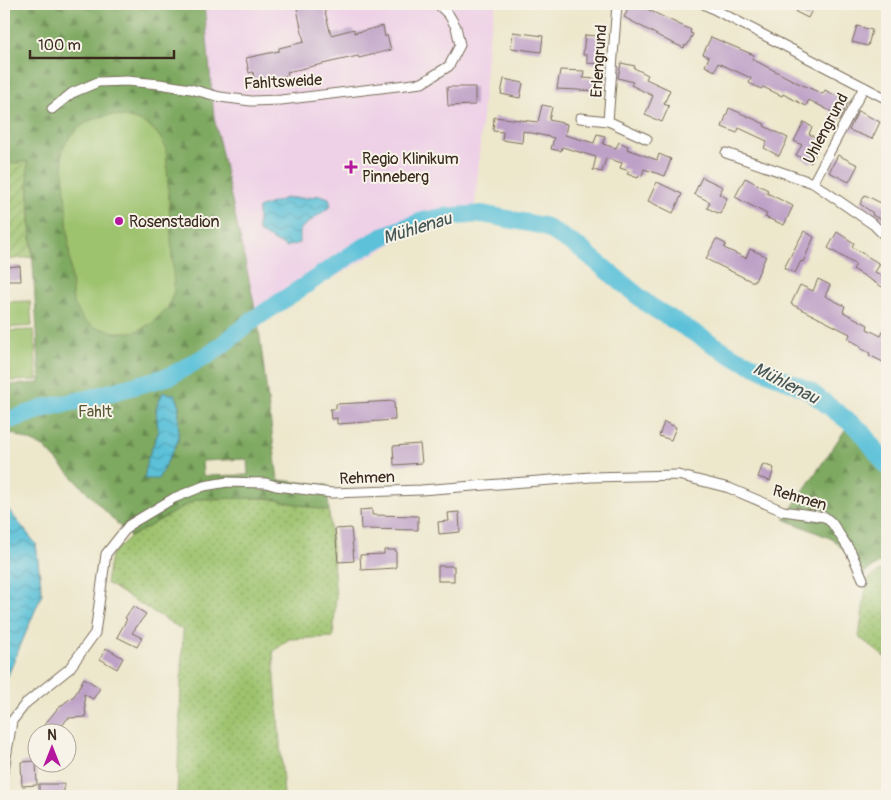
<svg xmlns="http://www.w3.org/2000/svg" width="891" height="800" font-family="Pangolin,sans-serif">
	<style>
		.built { fill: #eed0e7 }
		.grass { fill: url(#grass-dots); stroke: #6c7646 }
		.forest { fill: url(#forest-firs); stroke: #5c6a40; fill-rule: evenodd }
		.garden { fill: url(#garden-furrows); stroke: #6c7646 }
		.pitch { fill: #9ec36e; stroke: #6c7646 }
		.water { fill: url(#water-waves); stroke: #4b767c }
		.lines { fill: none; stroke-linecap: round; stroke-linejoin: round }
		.river { stroke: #5bc1d9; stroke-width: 18 }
		.building { fill: #bea1c7 }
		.street-casing { stroke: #796c5b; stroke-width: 11 }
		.street { stroke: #fff; stroke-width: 9 }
		.poi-dot { fill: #b5179e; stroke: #f7f3e8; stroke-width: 2 }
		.labels { text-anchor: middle; stroke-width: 4; stroke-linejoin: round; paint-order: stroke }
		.street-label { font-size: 16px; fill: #3b2a1e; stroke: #f7f3e8 }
		.poi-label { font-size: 16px; fill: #3b2a1e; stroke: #f7f3e8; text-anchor: start }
		.park-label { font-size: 16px; fill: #595836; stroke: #f7f3e8 }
		.water-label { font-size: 18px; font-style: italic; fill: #455756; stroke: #f7f3e8 }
	</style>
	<defs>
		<pattern id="grass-dots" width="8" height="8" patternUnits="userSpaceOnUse" patternTransform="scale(1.25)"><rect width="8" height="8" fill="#9ec36e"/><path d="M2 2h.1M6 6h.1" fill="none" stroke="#829f5a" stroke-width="1.8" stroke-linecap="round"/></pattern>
		<pattern id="forest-firs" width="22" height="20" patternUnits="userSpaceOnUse" patternTransform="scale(1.25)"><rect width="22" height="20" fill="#7ea961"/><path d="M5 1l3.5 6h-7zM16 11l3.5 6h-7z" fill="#688a4f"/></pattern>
		<pattern id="garden-furrows" width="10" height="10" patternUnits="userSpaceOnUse" patternTransform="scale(1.25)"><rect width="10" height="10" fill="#9ec36e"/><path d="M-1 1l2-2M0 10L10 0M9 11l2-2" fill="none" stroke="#829f5a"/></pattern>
		<pattern id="water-waves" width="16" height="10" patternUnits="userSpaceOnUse" patternTransform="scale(1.25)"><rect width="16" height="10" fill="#5bc1d9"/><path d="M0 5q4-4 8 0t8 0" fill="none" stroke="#4c9daf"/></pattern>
	</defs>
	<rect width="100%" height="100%" fill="#f7f3e8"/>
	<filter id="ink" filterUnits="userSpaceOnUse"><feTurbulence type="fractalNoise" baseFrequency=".02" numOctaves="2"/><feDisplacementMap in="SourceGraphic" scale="10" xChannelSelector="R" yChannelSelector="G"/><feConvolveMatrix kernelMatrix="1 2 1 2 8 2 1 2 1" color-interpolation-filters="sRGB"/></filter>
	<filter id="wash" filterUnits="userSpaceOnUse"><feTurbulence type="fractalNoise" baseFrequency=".0096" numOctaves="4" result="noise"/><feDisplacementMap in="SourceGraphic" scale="20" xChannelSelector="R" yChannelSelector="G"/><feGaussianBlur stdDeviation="1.12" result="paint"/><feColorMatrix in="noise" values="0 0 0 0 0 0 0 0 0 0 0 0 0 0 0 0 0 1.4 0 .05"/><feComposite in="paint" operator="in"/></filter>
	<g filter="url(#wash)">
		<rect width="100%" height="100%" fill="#ede7cc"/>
		<path class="built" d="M204,4H496L488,40L474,218L414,231L258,322L214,117Z"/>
		<g class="grass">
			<path d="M267,498L329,511L336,597L333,637L289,639L273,652L284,796H177L183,630L106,583L111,555L130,537L197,499Z"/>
			<path d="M887,566V659L859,637L867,580Z"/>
		</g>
		<g class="forest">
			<path d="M4,4H204L214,117L258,322L278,480L327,485L329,511L267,498L197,499L130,537L44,447L4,430V385L40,383L27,161L4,165ZM93,119L174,291L168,307L152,323L68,139L78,128ZM163,393L175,394L179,404L178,441L158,479L148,458L158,433L156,408ZM247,459L248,475L203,476L202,461Z"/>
			<path d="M847,427L887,473V558L864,573L859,580L847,553L832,539L784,519Z"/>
		</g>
		<path class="garden" d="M27,161L32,257L4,260V165Z"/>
		<g class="pitch">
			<path d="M109,115C136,118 156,122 166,150L174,291L168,307L152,323L135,332H116L94,327L83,319L73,302L62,150C74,128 85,120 109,115Z"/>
			<path d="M30,301L32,326L4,328V302Z"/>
			<path d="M34,330L37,380L10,381L7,331Z"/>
		</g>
		<g class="water">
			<path d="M320,195L329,198L331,206L300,229V243L286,247L258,232V208L286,198H307Z"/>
			<path d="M163,392L175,394L179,404L178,441L158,479H144L148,458L158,433L156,408Z"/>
			<path d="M4,504L36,544L42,594L9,673L4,682Z"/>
		</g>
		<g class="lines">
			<path class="river" d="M4,422L48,407L87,399L170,376L213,352L253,320L357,251L388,234L423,221L442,217L482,214L544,226L580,248L650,306L734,357L808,390L860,430L887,466"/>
		</g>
		<g id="blocks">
			<g class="building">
				<path d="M296,4H323L331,35L354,29V33L383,26L385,37L387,35L391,50L359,58L358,56L287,72L288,75L255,82L253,72L249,73L246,58L279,51V48L304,42Z"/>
				<path d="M631,4H636L691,30L690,33L693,34L687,46L685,45L684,48L668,41L624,17Z"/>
				<path d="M786,4H815L808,18L796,12L797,9Z"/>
				<path d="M857,26L872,30L868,46L852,42Z"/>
				<path d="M513,32L543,36L541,52L511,48Z"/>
				<path d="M585,35L599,36V41H601L600,64L587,63V55H583Z"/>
				<path d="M711,37L754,55L752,59L798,83L823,94L825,90L848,102L839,121L830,117L832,112L809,100L806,106L783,94L782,96L763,87L761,89L749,83L751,78L718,63L715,71L705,66L709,57L703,54Z"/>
				<path d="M621,63L635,66L634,68L648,75L646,79L670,90L664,104L669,106L662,122L645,115L653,96L631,85L633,82L618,78Z"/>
				<path d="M560,70L584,71L583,78L597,79V91L557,89Z"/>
				<path d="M504,79L523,83L520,98L501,94Z"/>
				<path d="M447,87H475V105L448,106Z"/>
				<path d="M542,105L552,107L549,120L567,124L565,135L594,143L597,134L605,136L603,144L616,148L619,142L628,146L627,149L657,160L659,154L671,159L665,176L644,169L642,176L639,175L638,178L627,174L629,171L620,168L622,163L606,158L602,172L593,170L596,157L562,147L561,151L551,149L554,138L523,131L522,143L502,140L503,132L493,131L494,117L538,122Z"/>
				<path d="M729,108L765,124L764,126L788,138L779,156L764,148L767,141L739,128L737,133L722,127Z"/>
				<path d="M858,111L880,122L872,139L849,130Z"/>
				<path d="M804,122L812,127L809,134L822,141L811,163L796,155L802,145L794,141Z"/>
				<path d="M838,155L858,165L849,182L829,172Z"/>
				<path d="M702,177L723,187L719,194L727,198L720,214L707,208L710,202L694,194Z"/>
				<path d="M745,178L768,190L767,193L793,206L784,225L765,217L767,214L735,197Z"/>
				<path d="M657,182L682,194L673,213L648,201Z"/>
				<path d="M865,195L887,206V210L882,220L872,215L873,213L860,204Z"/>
				<path d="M804,231L814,237L803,262L801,261L795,273L784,268Z"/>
				<path d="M837,232L854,243L852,247L880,264L875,272L887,278V290L853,269L856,265L828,248Z"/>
				<path d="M716,239L726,244L724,248L746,258L750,249L766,256L755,281H751L706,259Z"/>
				<path d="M20,266L21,281H4V267Z"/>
				<path d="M818,279L830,285L825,296L845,306L843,312L868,325L867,329L881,336L887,324V364L869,355L870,353L860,348L861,346L848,339L850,334L791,304L800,285L813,291Z"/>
				<path d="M394,401L395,420L337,424V418L331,419L330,409H336V404Z"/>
				<path d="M664,422L676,427L671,440L659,436Z"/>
				<path d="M420,444L422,463L394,465L393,446Z"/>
				<path d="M763,464L774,468L770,481L758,477Z"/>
				<path d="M372,509V515L418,516V530L361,529L360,510Z"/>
				<path d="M459,512L460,532L439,534L438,522L449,521L448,513Z"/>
				<path d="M351,528L354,561L338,562L335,529Z"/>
				<path d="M384,550H396V568L361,570L360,555L384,554Z"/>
				<rect x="438" y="566" width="16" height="15"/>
				<path d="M133,606L146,614L132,633L142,638L137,647L117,637L127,619L125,618Z"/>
				<path d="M106,648L123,658L117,669L100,659Z"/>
				<path d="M84,678L100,688L93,699L84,694L86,717L68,718L57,732H52L44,725L58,708L75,695Z"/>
				<path d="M36,761L37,785L22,786L21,762Z"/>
				<rect x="39" y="784" width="25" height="12"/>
			</g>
		</g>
	</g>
	<g filter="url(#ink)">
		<use href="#blocks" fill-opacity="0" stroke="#796c5b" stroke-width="1"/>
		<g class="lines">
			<g class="street-casing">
				<g id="street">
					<path d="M704,4L887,99"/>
					<path d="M52,109L72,93L98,82L127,81L159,84L191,89L220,97L251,101L281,100L422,83L449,66L460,45L456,27L449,15L438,4"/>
					<path d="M580,118L608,121L647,139"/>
					<path d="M608,121L617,4"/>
					<path d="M726,153L813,183L874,225L887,238"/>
					<path d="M813,183L864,87"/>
					<path d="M4,770L12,721L26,703L69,669L95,633L106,554L129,525L174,498L204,486L227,482L266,483L276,486L332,493L421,490L591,477L678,475L729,488L783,511L825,517L832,523L851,552L863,579"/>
				</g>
			</g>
			<use href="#street" class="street"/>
		</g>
	</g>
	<g class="poi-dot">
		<path d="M348.5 159.5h5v5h5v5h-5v5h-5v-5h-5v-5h5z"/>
		<circle cx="119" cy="221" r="5"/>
	</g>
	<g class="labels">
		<g class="street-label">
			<text transform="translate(598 61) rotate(-86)" y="6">Erlengrund</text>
			<text transform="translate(283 81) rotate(-3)" y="6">Fahltsweide</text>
			<text transform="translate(825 128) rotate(-62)" y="6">Uhlengrund</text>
			<text transform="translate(367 477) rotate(-2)" y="6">Rehmen</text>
			<text transform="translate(800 497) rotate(16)" y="6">Rehmen</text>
		</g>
		<g class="poi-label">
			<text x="362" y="164">Regio Klinikum<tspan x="362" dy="18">Pinneberg</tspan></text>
			<text x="129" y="227">Rosenstadion</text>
		</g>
		<g class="park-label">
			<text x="95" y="417">Fahlt</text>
		</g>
		<g class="water-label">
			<text transform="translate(417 228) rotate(-17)" y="6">Mühlenau</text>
			<text transform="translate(786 383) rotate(27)" y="6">Mühlenau</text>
		</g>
	</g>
	<rect width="891" height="800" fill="none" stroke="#f7f3e8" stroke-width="20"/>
	<g transform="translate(52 748)"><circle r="24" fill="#f7f3e8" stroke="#aca397"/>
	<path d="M0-4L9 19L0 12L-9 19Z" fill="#b5179e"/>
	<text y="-8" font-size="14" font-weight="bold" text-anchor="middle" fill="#3b2a1e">N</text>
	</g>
	<path d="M30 50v8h144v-8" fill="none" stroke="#3b2a1e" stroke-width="2.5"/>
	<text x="38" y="50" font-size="15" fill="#3b2a1e" stroke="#f7f3e8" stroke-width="4" paint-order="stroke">100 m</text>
</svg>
